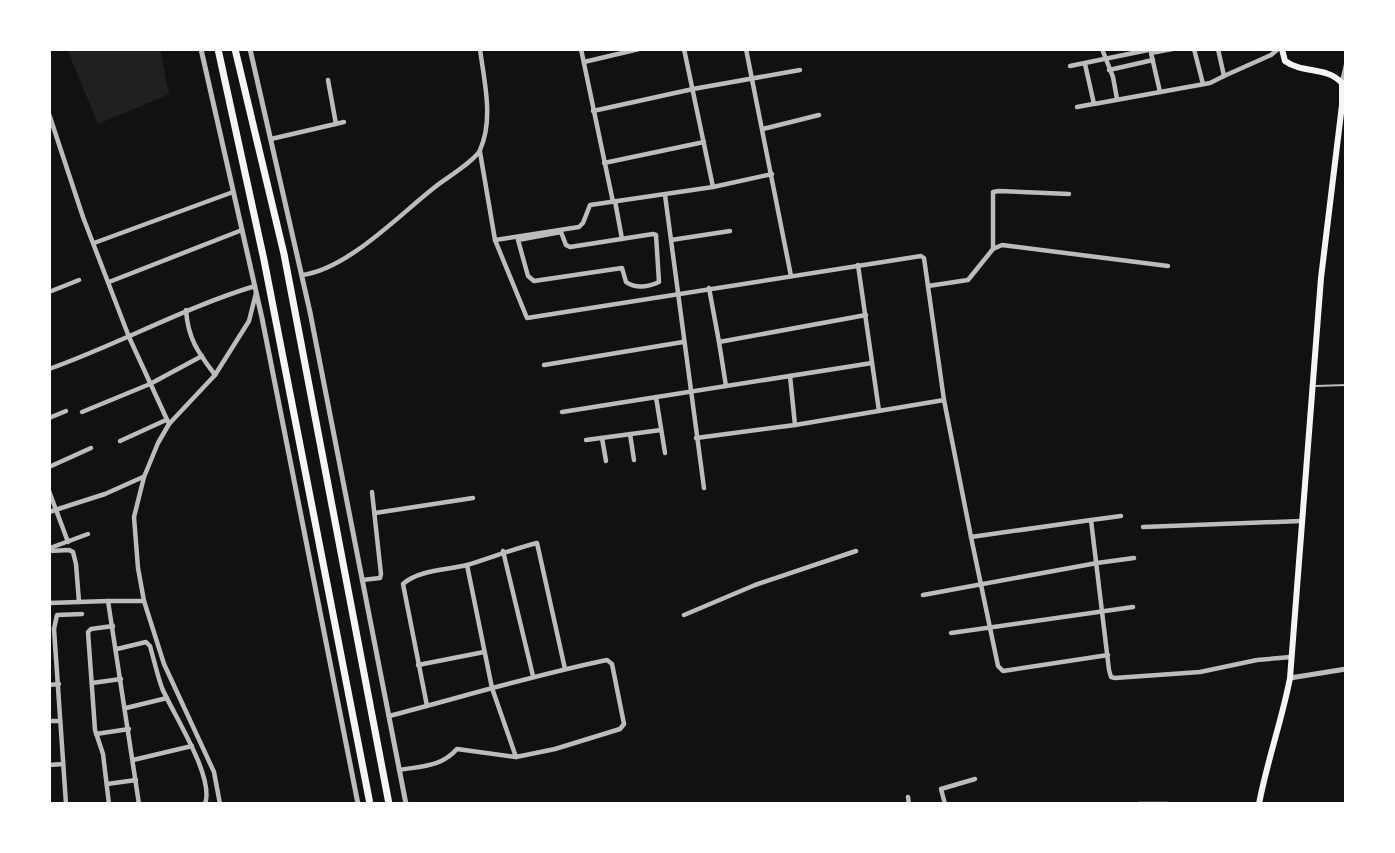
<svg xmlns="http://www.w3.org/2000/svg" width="1395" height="853" font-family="'DejaVu Sans',sans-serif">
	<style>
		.green { fill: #202020 }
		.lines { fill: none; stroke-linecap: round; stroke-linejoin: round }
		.service { stroke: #bcbcbc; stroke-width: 2 }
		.minor { stroke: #bcbcbc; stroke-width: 4.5 }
		.tertiary { stroke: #bcbcbc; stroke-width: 5 }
		.primary { stroke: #f5f5f5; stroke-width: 6 }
		.trunk { stroke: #f5f5f5; stroke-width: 7 }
	</style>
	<rect width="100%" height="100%" fill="#111"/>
	<path class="green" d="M67,49H160L169,94L98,124Z"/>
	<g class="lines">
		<path class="service" d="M1316,386L1346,385"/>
		<g class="minor">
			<path d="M581,49L613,202"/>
			<path d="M684,49L713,187"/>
			<path d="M746,49L791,276"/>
			<path d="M1102,49L1113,77L1117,99"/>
			<path d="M1194,49L1203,84"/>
			<path d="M1218,49L1224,76L1271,55L1278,49"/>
			<path d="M584,62L639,49"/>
			<path d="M1085,64L1094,104L1210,83L1224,76"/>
			<path d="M1070,66L1153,49"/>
			<path d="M1109,70L1153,60"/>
			<path d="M328,80L336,124"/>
			<path d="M1342,82L1346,65"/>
			<path d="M1160,92L1151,53L1172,49"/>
			<path d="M1077,107L1093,104"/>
			<path d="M593,111L693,89L800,70"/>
			<path d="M49,114L83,217L129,337L169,424"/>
			<path d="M763,129L819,115"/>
			<path d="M271,139L344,122"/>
			<path d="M480,152L495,240L579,227L583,223L590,205L713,187L772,174"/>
			<path d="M604,163L704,142"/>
			<path d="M665,195L704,488"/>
			<path d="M615,201L622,239"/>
			<path d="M561,232L566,245L570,247L653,234L656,235L659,282C648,287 636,289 626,282L622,268L534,281L528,276L518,240Z"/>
			<path d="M495,240L527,318L921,256L924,258L944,400L971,537"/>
			<path d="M671,240L730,231"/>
			<path d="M94,243L233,192"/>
			<path d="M993,249V192L999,191L1069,194"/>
			<path d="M858,265L879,411"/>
			<path d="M302,275C348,269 399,215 435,187C445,179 476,160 480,150C494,119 484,81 480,49"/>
			<path d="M109,282L242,230"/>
			<path d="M928,286L968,280L993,249L1002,245L1168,266"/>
			<path d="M709,288L719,342"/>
			<path d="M49,292L79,280"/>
			<path d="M186,310C188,339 198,352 215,375"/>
			<path d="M544,365L683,342"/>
			<path d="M49,369C119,344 183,308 255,286"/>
			<path d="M726,386L719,342L866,315"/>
			<path d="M656,397L665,453"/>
			<path d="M82,412L150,384L202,356"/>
			<path d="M562,412L872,363"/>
			<path d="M49,418L66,411"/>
			<path d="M795,425L944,400"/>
			<path d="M630,434L634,460"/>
			<path d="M602,438L606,461"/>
			<path d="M696,438L795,425L790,376"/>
			<path d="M586,440L661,430"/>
			<path d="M120,441L166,420"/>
			<path d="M49,467L91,448"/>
			<path d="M49,491L68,542"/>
			<path d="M49,512L105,494L143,477"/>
			<path d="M375,513L473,498"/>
			<path d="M1091,520L1121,516"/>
			<path d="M1143,527L1301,521"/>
			<path d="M50,548L88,534"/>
			<path d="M49,551L69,550L73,552L76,564L79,602"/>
			<path d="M503,551L533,676"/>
			<path d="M362,580L380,578L381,574L372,492"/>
			<path d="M923,595L1097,563L1134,558"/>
			<path d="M49,603L108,601"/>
			<path d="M684,615L755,585L856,551"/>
			<path d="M951,633L1133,607"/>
			<path d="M117,649L146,642L150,646C154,660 157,674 162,688C173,714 215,777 205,804"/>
			<path d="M1108,655L1003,671L998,666L971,537L1091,520L1109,670L1111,677L1115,678L1200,672L1257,660L1291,657"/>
			<path d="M418,665L484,652"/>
			<path d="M92,683L121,679"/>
			<path d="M49,685L59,684"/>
			<path d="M427,706L403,584C418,570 447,570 467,565C490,558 513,549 537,543L565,669"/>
			<path d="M126,708L167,698"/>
			<path d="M389,716C462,697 534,675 607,660L612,664L624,724L620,729L555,749L516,757L492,688L467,565"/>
			<path d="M49,721H60"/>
			<path d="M96,734L129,729"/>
			<path d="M133,760L192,746"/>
			<path d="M49,765L63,764"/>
			<path d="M399,770C422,766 441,767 457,749L516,757"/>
			<path d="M107,784L136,780"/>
			<path d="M908,797L909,804"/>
			<path d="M66,804L54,629L57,615L82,614"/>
			<path d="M109,804L103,754L95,730L88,632L91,629L113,626"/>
			<path d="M139,804L108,601H144"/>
			<path d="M220,804L214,772L164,664L144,601L138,568L134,517L144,477L158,443L169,424L215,375L249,321L256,293"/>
			<path d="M945,804L941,789L975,779"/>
			<path d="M1139,804H1167"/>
		</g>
		<g class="tertiary">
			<path d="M201,49L262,318L358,804"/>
			<path d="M250,49L310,312L406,804"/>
			<path d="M1290,678L1346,669"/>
		</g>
		<path class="primary" d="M1259,804C1267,761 1282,720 1290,678L1321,278L1342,105V83C1326,66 1303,74 1285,61L1282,49"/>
		<g class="trunk">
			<path d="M218,49L264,260L370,804"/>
			<path d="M235,49L284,254L389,804"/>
		</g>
	</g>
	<rect width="1395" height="853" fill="none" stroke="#ffffff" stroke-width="102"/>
</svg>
